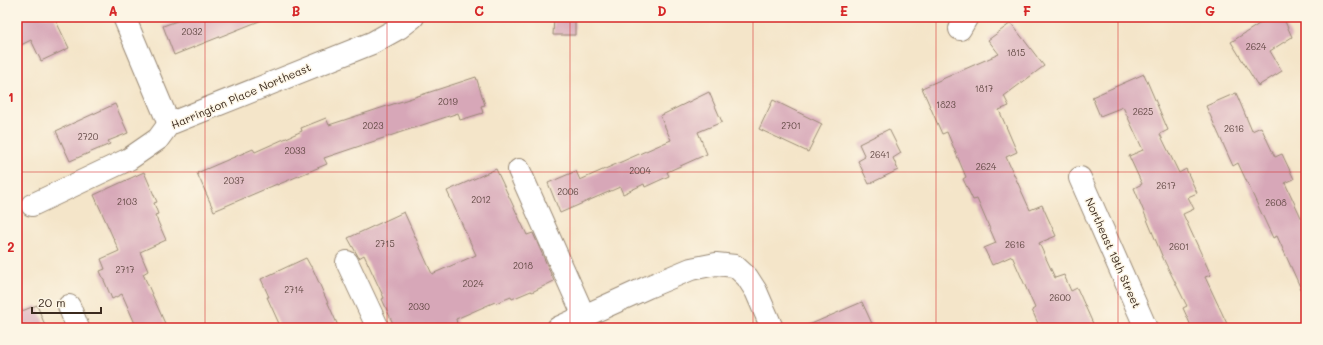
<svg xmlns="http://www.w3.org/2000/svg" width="1323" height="345" font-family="Mali,sans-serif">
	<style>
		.building { fill: #d7a7b8 }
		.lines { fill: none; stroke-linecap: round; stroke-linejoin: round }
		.minor-casing { stroke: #988874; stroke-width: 24 }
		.minor { stroke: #fff; stroke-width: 22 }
		.grid { fill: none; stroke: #d62828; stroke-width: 1; stroke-opacity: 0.55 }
		.labels { text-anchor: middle; stroke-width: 3; stroke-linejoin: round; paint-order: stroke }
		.number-label { font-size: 9px; fill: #624944 }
		.street-label { font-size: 11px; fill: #3b2a1e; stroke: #fcf5e5 }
		.neatline { fill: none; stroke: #d62828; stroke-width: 1.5 }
		.grid-label { font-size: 13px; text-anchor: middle; font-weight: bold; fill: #d62828 }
	</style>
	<rect width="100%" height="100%" fill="#fcf5e5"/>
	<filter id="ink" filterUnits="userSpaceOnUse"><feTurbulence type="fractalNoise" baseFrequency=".025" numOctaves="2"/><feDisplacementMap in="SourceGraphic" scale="8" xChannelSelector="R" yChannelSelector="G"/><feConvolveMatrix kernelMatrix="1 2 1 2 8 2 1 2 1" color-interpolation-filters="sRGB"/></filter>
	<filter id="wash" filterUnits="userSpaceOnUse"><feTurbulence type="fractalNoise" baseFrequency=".012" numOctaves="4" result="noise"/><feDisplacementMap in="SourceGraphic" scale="16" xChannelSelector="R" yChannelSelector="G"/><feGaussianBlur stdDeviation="0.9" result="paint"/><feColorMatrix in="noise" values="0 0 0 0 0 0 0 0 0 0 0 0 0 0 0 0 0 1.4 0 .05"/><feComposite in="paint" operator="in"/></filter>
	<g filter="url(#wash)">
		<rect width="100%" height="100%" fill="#f4e5c9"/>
		<g id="blocks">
			<g class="building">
				<path d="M17,17H54L69,48L41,61L31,40L17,47Z"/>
				<path d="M188,17H267V18L174,55L163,26Z"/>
				<path d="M554,17H575V35H553Z"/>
				<path d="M1270,17H1283L1292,37L1270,51L1282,71L1258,86L1231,42Z"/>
				<path d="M1011,23L1044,66L1004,96L1009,106L999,110L1017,152L1006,157L1030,210L1042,205L1056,236L1039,243L1055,278L1064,275L1071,291L1077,288L1095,328H1040L1032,310L1035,308L1012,256L992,265L984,248L996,243L977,199L973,200L963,179L966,177L947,132L942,134L922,88L999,54L988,40Z"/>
				<path d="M1144,74L1168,130L1160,134L1179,173L1186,169L1197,193L1188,197L1194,209L1183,214L1211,275L1205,277L1229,328H1192L1183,308L1187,306L1163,258L1134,188L1142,184L1129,156L1143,150L1123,107L1100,116L1092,97Z"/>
				<path d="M476,77L485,105L481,106L483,113L460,120L458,113L324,158L327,164L277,185V184L214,211L197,173L253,149L255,152L302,131L301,128L326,118L329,125Z"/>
				<path d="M709,92L722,122L698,132L707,154L667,172L669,176L645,187L644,184L623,194L620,187L560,213L548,183L576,171L580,180L671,140L660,116Z"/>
				<path d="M1236,93L1252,131L1261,127L1275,157L1282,154L1294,179L1285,183L1306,228V300L1277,236L1273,238L1238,163L1233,166L1206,106Z"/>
				<path d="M773,100L822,124L808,152L759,129Z"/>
				<path d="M115,104L128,133L108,141L110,144L70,161L56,131Z"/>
				<path d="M889,129L901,153L893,158L898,170L869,184L858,161L865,157L859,144Z"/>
				<path d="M496,169L527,235L533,233L554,281L532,292L531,291L512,299L511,297L496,303L495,302L456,319L457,324L447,328H395L382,299L384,298L364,255L359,258L348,238L404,212L432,274L476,255L447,191Z"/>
				<path d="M144,172L157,202L154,203L158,214L155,215L166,240L140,252L148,271L143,274L167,328H137L122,294L112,299L100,271L105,269L101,259L119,251L94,195Z"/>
				<path d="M306,258L311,267H312L339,328H281L267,297H269L261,279Z"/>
				<path d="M862,302L874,328H802Z"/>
				<path d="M37,305L46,328H17V313Z"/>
			</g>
		</g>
	</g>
	<g filter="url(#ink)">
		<use href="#blocks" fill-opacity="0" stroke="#988874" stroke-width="1"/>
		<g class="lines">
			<g class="minor-casing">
				<g id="minor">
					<path d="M124,17L169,124"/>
					<path d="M960,29L967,17"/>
					<path d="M519,170L584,316"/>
					<path d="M1080,178L1146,328"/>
					<path d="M32,205L129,159L158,139L169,124L372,43L399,28L413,17"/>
					<path d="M347,262L378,328"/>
					<path d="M69,306L78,328"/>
					<path d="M558,328L648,287L691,269L716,264L735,266L747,277L756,291L772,328"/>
				</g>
			</g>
			<use href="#minor" class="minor"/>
		</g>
	</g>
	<path class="grid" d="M205,17V328M387,17V328M570,17V328M753,17V328M936,17V328M1118,17V328M17,172H1306"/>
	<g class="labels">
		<g class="number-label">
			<text x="192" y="35">2032</text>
			<text x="1256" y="50">2624</text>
			<text x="1016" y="56">1815</text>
			<text x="984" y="92">1817</text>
			<text x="448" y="105">2019</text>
			<text x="946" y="108">1823</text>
			<text x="1143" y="115">2625</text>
			<text x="373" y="129">2023</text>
			<text x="791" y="129">2701</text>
			<text x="1234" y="132">2616</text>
			<text x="88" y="140">2720</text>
			<text x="295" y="154">2033</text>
			<text x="880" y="158">2641</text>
			<text x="986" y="170">2624</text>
			<text x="640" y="174">2004</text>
			<text x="234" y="184">2037</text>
			<text x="1166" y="189">2617</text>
			<text x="568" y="195">2006</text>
			<text x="481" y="203">2012</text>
			<text x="127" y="205">2103</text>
			<text x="1276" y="206">2608</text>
			<text x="385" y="247">2715</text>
			<text x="1015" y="248">2616</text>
			<text x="1179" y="250">2601</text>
			<text x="523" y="269">2018</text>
			<text x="125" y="273">2717</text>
			<text x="473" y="287">2024</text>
			<text x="294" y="293">2714</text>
			<text x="1060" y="301">2600</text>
			<text x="419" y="310">2030</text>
		</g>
		<g class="street-label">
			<text transform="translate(241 96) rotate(-23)" y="4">Harrington Place Northeast</text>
			<text transform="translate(1113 253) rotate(66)" y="4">Northeast 19th Street</text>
		</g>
	</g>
	<rect width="1323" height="345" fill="none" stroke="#fcf5e5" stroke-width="44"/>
	<path d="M32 307v6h69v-6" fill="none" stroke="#3b2a1e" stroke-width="2"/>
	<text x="38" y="307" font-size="12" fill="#3b2a1e" stroke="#fcf5e5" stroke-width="3" paint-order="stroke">20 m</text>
	<rect x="22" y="22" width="1279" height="301" class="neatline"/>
	<g class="grid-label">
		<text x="113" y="16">A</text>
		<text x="296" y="16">B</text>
		<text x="479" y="16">C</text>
		<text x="662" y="16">D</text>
		<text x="844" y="16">E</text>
		<text x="1027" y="16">F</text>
		<text x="1210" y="16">G</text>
		<text x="11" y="102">1</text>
		<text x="11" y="252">2</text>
	</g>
</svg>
